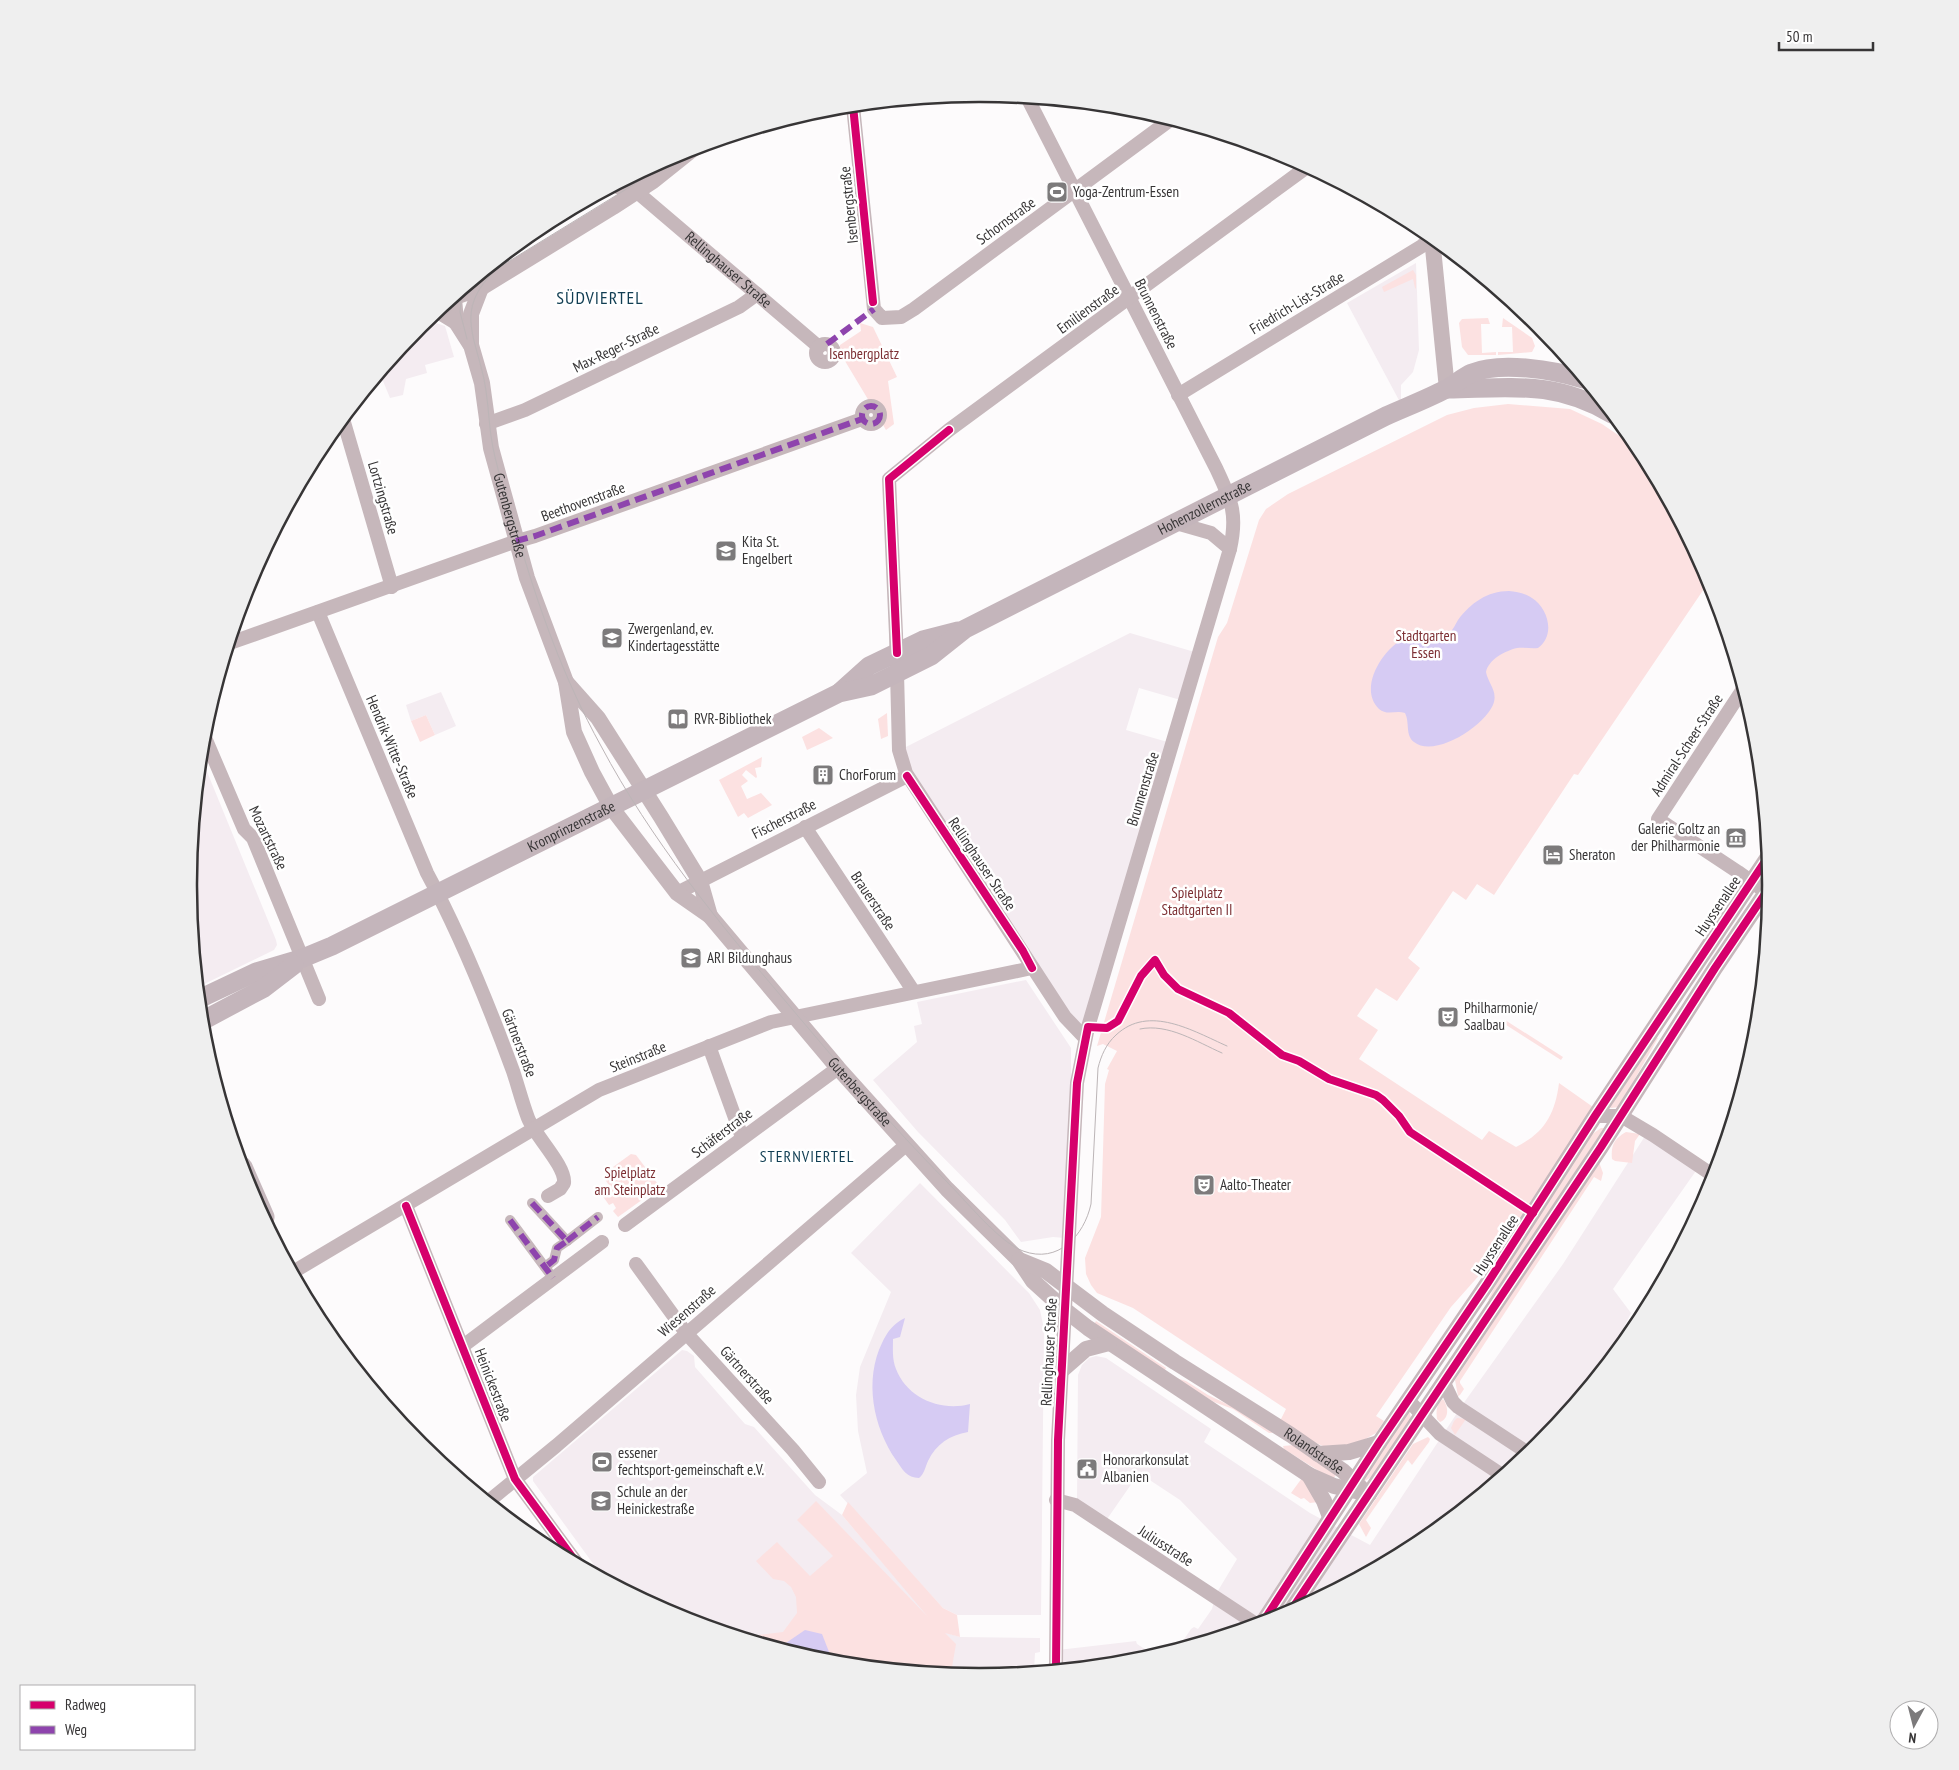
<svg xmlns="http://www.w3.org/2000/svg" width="1959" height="1770" font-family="'PT Sans Narrow',sans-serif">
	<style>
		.built { fill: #f4ecf1 }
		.green { fill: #fce1e1 }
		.water { fill: #d6cbf3 }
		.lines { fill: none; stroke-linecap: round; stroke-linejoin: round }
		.pedestrian { stroke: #c6b7bb; stroke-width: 10 }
		.minor { stroke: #c6b7bb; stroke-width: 14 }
		.tertiary { stroke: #c6b7bb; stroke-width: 16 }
		.secondary { stroke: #c4b5bb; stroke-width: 19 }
		.primary { stroke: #c6b8bd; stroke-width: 21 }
		.tram { stroke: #bcb5b7; stroke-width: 1 }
		.quiet { stroke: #8e44ad; stroke-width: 6; stroke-dasharray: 12 6; stroke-linecap: butt }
		.cycleway-casing { stroke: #fff; stroke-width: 11 }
		.cycleway { stroke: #d6006c; stroke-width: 8 }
		.labels { text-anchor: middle; stroke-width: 5; stroke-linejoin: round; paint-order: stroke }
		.poi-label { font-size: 15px; fill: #373536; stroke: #fff; text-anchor: start }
		.street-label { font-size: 15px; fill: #373536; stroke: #fff }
		.park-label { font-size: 15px; fill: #7d3034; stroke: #fff }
		.neighbourhood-label { font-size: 16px; letter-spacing: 1px; fill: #113e53; stroke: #fff }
		.quarter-label { font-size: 18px; letter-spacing: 1px; fill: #113e53; stroke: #fff }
		.rim { fill: none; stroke: #373536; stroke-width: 2.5 }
	</style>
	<rect width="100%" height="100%" fill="#fdfbfc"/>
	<g class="built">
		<path d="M1416,263L1419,350L1413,372L1401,385V404L1347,303Z"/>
		<path d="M430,321L445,326L454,357L425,365L427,373L406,379L403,395L390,398L383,381L372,384L420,325Z"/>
		<path d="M1130,633L1198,653L1184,701L1139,688L1126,730L1171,743L1085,1033L1067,1015L900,750Z"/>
		<path d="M441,692L456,726L435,735L426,715L411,721L406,705Z"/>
		<path d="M201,757L276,940L277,945L274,950L198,987L188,885Z"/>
		<path d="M1026,980L1071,1048V1113L1065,1238L1053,1237L1021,1242L1005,1220L918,1132L873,1080L917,1042L914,1026L922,1024L917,1002Z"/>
		<path d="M1647,1133L1698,1168L1613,1289L1631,1313L1605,1365L1539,1445L1419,1543L1282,1616L1178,1648L1191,1629L1194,1627L1198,1629L1212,1609L1216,1594L1237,1559L1180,1500L1139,1473L1105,1522L1077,1502L1078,1375L1082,1365L1089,1358L1096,1356L1106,1358L1211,1429L1204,1442L1310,1513L1370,1545L1463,1404L1563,1264Z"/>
		<path d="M920,1183L1029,1293L1040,1310L1044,1329L1041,1615H957L943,1608L840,1495L867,1473L858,1431L856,1395L860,1367L891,1292L851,1253Z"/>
		<path d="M682,1350L687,1351L694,1356L695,1367L745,1424L754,1427L815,1495L842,1515L936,1625L944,1632L960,1637L1040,1638V1652L1035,1653L1034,1671L980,1676L825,1661L676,1616L602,1576L533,1481V1477Z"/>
		<path d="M1136,1641L1137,1644L1154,1655L1134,1661L1058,1669V1650Z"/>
	</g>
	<g class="green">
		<path d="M1413,270L1416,275V289L1415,288L1413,279L1384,292L1382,287Z"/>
		<path d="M1488,318L1490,324H1481L1482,353L1496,352V355H1468L1462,347L1459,323L1462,319Z"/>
		<path d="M1503,318L1532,338L1535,346L1532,352L1498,355V352H1513L1512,327H1502Z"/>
		<path d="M860,323L873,327L897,377L888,381L894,424L886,430L883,425C887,413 882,402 869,401L839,351L840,345L861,331Z"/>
		<path d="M1508,404L1570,409L1602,424L1640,450L1710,580L1578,775L1574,774L1494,895L1477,884L1466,900L1453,891L1408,958L1420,968L1397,1001L1376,988L1357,1016L1378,1030L1359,1059L1482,1140L1489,1131L1516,1147C1544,1133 1555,1115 1559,1083L1593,1107L1491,1262L1451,1307L1376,1416L1384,1421L1376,1433L1355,1445L1323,1446L1309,1440L1280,1421L1286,1409L1133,1308L1097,1293L1091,1285L1086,1274L1085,1258L1101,1217L1105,1084L1109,1070L1107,1069L1117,1051L1103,1044L1097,1046L1218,637L1227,623L1259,520L1266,509L1288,494L1447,415L1474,408Z"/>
		<path d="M887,713L888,736L881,739L878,719Z"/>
		<path d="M426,715L435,735L420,742L411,721Z"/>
		<path d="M819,728L833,738L807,750L802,737Z"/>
		<path d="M762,757L761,767L755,768L757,777L756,778L746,770L742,775L748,781L741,786L747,799L761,793L772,805L748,818L744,813L738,817L719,780Z"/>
		<path d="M1736,883L1735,892L1711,929L1706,927Z"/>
		<path d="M1505,1020L1563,1057L1561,1060L1503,1023Z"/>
		<path d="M1656,1037L1658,1038L1619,1107L1611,1108L1610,1107Z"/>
		<path d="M1601,1128H1604L1491,1301L1488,1300L1510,1257L1591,1135Z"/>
		<path d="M1626,1132L1640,1134L1635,1141L1632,1163L1615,1161L1612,1159C1611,1145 1614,1139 1626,1132Z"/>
		<path d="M631,1154L636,1155L660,1187L618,1217L613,1211L616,1208L613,1203L609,1205L602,1195L611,1188L604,1178L613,1171V1167Z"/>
		<path d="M1599,1162L1603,1173L1601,1181L1594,1177L1460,1381V1383L1464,1389L1460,1395L1458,1396L1455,1380Z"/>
		<path d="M1096,1321L1166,1368L1164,1372L1093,1326Z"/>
		<path d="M1173,1377L1186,1381L1208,1395L1229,1405L1273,1433H1269L1233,1409L1214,1402Z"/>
		<path d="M1443,1399C1448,1406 1450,1418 1440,1422L1437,1419C1436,1412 1436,1404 1443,1399Z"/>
		<path d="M1409,1410L1412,1421L1375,1474L1365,1481L1363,1480Z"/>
		<path d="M1457,1418L1466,1419L1455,1435L1451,1428L1454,1421Z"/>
		<path d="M1428,1437L1430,1439L1429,1442L1412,1465L1408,1460L1407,1461L1366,1520L1371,1528L1366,1537L1359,1524L1413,1444Z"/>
		<path d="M1294,1445L1336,1474L1333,1480L1284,1449L1283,1446Z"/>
		<path d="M1302,1478L1318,1502L1310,1503L1304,1498L1301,1499L1291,1493Z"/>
		<path d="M816,1501L928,1617L842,1515L848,1502L943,1608L957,1615L960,1637L945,1633L956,1644L951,1673L825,1661L753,1639L750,1636L783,1632L797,1613L796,1597L791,1587L784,1581L773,1579L756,1561L777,1542L810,1576L833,1556L797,1520Z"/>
	</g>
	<g class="water">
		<path d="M1509,591C1517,592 1525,593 1532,598C1548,608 1556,635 1538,648C1531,649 1524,647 1517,648C1505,651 1489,659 1486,672C1488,683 1497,690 1494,702C1488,724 1435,759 1414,742C1405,735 1410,723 1405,713C1396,710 1387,716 1379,709C1358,689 1382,650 1403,639C1409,635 1417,633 1425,633C1432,633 1440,639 1447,635C1452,632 1455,625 1458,620C1471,603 1487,591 1509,591Z"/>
		<path d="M905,1318L900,1337L893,1339C893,1349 892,1359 896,1369C907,1398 941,1412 970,1404L968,1432C950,1435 936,1444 928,1461C925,1468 924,1474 919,1478C907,1478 902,1469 896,1460C873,1427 864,1380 882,1343C887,1332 894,1323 905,1318Z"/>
		<path d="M805,1630L822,1634L833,1662L825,1661L780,1647Z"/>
	</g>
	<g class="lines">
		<g class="pedestrian">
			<path d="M532,1203L567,1241L557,1248L554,1260L545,1267"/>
			<path d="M510,1220L553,1278"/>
			<path d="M567,1241L598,1217"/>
		</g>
		<g class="minor">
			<path d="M1028,99L1216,468C1231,500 1238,513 1230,549L1088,1027L1077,1083L1058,1440L1056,1669"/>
			<path d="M853,106L874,309L882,318L901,317L914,309L1170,120"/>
			<path id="s1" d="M637,192L819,347"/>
			<circle cx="825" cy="353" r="9"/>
			<path d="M1178,395L1422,246L1431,237"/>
			<circle cx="871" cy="415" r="9"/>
			<path d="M343,419L392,587"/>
			<path d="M486,424L525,410L739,307L757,294"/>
			<path d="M1176,523L1211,533L1230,549"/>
			<path d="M318,612L427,873C461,936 488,1003 513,1071C518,1086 522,1102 528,1118C535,1136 566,1166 564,1183L560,1189L548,1196"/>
			<path d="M230,643L514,542L535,536L862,419"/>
			<path d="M1743,689L1658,819L1738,872L1766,892"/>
			<path d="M203,733L244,829L253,838L319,999"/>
			<path d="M805,827L914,992"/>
			<path d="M677,893L907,776"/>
			<path d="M1085,1038L1065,1017L906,773L899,750L896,634L889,479L949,430L1307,167"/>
			<path d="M709,1046L742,1137"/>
			<path d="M1595,1116H1621L1653,1135L1714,1176"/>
			<path d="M406,1206L515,1479L576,1562"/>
			<path d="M625,1225L838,1068"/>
			<path d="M636,1264L686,1333L793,1450L819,1482"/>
			<path d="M293,1272L599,1090L771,1022L1032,968"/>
			<path d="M463,1346L602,1242"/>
			<path d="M1444,1383L1453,1402L1458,1407L1528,1453"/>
			<path d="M1409,1401L1440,1434L1502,1475"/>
			<path d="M1056,1500L1075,1505L1256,1624"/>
			<path d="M489,1501L556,1446L906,1145"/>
		</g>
		<g class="tertiary">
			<path d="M618,186L637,192"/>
			<path d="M1432,238L1447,389"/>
			<path id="s2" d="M481,288L471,314V345L482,383L491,448L527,578L566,682L574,732L592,772L611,807L677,893L710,916L838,1068L947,1189L1019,1260L1033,1281L1065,1310L1088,1328L1309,1475L1334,1486L1369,1494"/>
			<path d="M455,297L481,288L613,207L653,181L693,149"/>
			<path d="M454,298L456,322L470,344"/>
			<path d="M438,311L456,322"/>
			<path d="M566,682L598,718L661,817L700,881L710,916"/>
			<path id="s3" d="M1019,1260L1046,1271L1103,1314L1175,1362L1291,1435L1343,1471L1361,1488"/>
			<path d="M1062,1370L1086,1349L1109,1343"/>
			<path d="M1318,1454L1349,1452L1379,1443"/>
			<path d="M1309,1475L1324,1501L1330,1517"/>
			<path d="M1290,1612L1601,1147L1715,968L1771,885"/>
			<path d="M1263,1622L1379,1443L1487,1284L1595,1116L1768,857"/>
		</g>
		<g class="secondary">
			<path d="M1448,389C1512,388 1554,380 1612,414"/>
			<path d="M840,692L869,666L923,640L958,631"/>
			<path id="s4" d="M199,999L256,972L303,958L332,946L839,693L871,686L931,656L965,629L1386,416C1406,407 1427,399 1446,389C1455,384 1463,377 1472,373C1501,361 1554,370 1583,379"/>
			<path d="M202,1021L264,988L294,965"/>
		</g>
		<path class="primary" d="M242,1167L264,1217"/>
		<g class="tram">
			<path d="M670,158L633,185L498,268C450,311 479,340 486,391C489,410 489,429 493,448C499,477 509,505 517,533C538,607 564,679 601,746C651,840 718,922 787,1003C839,1065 891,1125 948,1183C967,1202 999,1242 1023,1251C1058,1264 1084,1236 1091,1204L1098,1068C1101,1056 1106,1044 1116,1035C1149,1004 1193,1031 1227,1046"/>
			<path d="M528,237L568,212"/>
			<path d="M462,291L460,312L467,339"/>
			<path d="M1140,1029C1168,1023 1197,1042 1222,1053"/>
		</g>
		<g class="quiet">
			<path d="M827,344L874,309"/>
			<circle cx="871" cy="415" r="9"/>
			<path d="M516,541L535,536L862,419"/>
			<path d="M532,1203L567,1241L557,1248L554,1260L545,1267"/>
			<path d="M510,1220L553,1278"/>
			<path d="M567,1241L598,1217"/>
		</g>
		<g class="cycleway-casing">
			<g id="cycleway">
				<path d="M853,106L873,302"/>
				<path d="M897,653L889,479L949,430"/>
				<path d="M907,776L1023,951L1032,968"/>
				<path d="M406,1206L515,1479L576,1562"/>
				<path d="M1290,1612L1601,1147L1715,968L1771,885"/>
				<path d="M1263,1622L1379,1443L1487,1284L1595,1116L1768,857"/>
				<path d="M1056,1669L1058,1440L1077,1083L1088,1027L1107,1028L1118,1021L1141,976L1155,960L1164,975L1178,989L1229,1013L1282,1055L1299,1061L1329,1079L1376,1095L1383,1100L1399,1116L1410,1132L1533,1213"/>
			</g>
		</g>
		<use href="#cycleway" class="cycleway"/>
	</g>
	<defs>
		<g id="stadium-square" transform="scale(1.125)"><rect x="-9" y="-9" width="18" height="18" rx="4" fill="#7c7a7b" stroke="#fff"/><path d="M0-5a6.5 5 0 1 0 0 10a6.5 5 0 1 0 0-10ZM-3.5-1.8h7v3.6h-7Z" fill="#fff"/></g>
		<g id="school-square" transform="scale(1.125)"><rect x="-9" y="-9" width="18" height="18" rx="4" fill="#7c7a7b" stroke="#fff"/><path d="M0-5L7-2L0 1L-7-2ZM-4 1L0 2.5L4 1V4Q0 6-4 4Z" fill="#fff"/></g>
		<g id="library-square" transform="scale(1.125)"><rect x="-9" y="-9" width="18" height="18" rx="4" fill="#7c7a7b" stroke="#fff"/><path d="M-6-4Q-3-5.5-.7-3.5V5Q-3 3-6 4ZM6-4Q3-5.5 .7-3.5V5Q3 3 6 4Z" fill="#fff"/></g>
		<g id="building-square" transform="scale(1.125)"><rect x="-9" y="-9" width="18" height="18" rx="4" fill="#7c7a7b" stroke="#fff"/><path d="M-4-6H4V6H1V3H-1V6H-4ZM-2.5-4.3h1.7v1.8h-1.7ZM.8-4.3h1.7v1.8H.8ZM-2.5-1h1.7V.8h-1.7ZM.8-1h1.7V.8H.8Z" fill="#fff"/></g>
		<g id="museum-square" transform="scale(1.125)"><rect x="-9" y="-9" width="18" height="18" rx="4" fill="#7c7a7b" stroke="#fff"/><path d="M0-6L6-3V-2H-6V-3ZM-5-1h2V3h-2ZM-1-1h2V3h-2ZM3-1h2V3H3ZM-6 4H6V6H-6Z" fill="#fff"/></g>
		<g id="hotel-square" transform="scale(1.125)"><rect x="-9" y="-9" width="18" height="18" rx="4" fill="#7c7a7b" stroke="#fff"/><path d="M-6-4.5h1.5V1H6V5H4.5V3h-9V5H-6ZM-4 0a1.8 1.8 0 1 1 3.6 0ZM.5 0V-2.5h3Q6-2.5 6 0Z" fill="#fff"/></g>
		<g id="university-square" transform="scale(1.125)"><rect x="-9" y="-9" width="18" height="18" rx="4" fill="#7c7a7b" stroke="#fff"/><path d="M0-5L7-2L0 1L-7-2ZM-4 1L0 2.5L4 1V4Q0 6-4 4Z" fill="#fff"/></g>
		<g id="theatre-square" transform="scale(1.125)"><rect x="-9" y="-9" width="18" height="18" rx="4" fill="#7c7a7b" stroke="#fff"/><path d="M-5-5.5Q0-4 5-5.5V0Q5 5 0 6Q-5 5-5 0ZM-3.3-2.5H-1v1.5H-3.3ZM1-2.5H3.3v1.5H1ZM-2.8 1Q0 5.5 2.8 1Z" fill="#fff"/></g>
		<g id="civic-square" transform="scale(1.125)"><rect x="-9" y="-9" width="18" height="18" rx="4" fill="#7c7a7b" stroke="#fff"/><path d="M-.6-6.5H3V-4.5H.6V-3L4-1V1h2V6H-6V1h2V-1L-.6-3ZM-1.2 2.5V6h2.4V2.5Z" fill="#fff"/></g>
	</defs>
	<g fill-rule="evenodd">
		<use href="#stadium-square" x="1057" y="192"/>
		<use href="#school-square" x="726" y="551"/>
		<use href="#school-square" x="612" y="638"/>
		<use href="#library-square" x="678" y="719"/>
		<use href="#building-square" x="823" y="775"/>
		<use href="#museum-square" x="1736" y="838"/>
		<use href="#hotel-square" x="1553" y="855"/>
		<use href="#university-square" x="691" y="958"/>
		<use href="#theatre-square" x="1448" y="1017"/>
		<use href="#theatre-square" x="1204" y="1185"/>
		<use href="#stadium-square" x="602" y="1462"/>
		<use href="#civic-square" x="1087" y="1469"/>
		<use href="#school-square" x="601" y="1501"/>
	</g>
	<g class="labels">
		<g class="poi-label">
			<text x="1073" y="197">Yoga-Zentrum-Essen</text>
			<text x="742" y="547">Kita St.<tspan x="742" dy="17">Engelbert</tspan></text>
			<text x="628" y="634">Zwergenland, ev.<tspan x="628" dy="17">Kindertagesstätte</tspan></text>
			<text x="694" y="724">RVR-Bibliothek</text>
			<text x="839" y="780">ChorForum</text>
			<text x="1720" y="834" text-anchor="end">Galerie Goltz an<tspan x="1720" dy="17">der Philharmonie</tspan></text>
			<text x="1569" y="860">Sheraton</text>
			<text x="707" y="963">ARI Bildunghaus</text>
			<text x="1464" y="1013">Philharmonie/<tspan x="1464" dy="17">Saalbau</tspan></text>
			<text x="1220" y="1190">Aalto-Theater</text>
			<text x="618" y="1458">essener<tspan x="618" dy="17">fechtsport-gemeinschaft e.V.</tspan></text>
			<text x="1103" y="1465">Honorarkonsulat<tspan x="1103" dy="17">Albanien</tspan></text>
			<text x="617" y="1497">Schule an der<tspan x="617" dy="17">Heinickestraße</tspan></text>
		</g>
		<g class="street-label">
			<text transform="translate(849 205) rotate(-96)" y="5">Isenbergstraße</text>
			<text transform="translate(1006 221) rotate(-36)" y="5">Schornstraße</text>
			<text dy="5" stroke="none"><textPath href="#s1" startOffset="120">Rellinghauser Straße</textPath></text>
			<text transform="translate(1297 303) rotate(-31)" y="5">Friedrich-List-Straße</text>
			<text transform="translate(1088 309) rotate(-36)" y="5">Emilienstraße</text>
			<text transform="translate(1156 314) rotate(63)" y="5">Brunnenstraße</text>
			<text transform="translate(616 348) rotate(-26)" y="5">Max-Reger-Straße</text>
			<text transform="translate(383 498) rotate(74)" y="5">Lortzingstraße</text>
			<text transform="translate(583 502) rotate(-20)" y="5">Beethovenstraße</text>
			<text dy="5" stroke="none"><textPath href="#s4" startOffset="1122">Hohenzollernstraße</textPath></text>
			<text dy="5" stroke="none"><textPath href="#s2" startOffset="234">Gutenbergstraße</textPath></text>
			<text transform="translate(1687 745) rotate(-57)" y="5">Admiral-Scheer-Straße</text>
			<text transform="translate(392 747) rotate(67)" y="5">Hendrik-Witte-Straße</text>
			<text transform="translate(1143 789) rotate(-73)" y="5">Brunnenstraße</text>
			<text transform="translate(784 819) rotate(-27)" y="5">Fischerstraße</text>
			<text dy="5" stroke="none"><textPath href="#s4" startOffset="411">Kronprinzenstraße</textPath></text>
			<text transform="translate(268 838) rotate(64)" y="5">Mozartstraße</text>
			<text transform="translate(982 864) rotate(56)" y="5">Rellinghauser Straße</text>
			<text transform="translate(873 901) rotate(56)" y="5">Brauerstraße</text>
			<text transform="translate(1718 906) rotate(-56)" y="5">Huyssenallee</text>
			<text transform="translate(519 1043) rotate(69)" y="5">Gärtnerstraße</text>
			<text transform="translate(638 1057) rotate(-22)" y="5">Steinstraße</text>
			<text dy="5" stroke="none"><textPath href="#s2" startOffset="924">Gutenbergstraße</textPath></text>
			<text transform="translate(722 1133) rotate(-37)" y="5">Schäferstraße</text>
			<text transform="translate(1496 1245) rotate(-57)" y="5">Huyssenallee</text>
			<text transform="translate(687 1311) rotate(-41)" y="5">Wiesenstraße</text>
			<text transform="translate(1049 1352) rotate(-87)" y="5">Rellinghauser Straße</text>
			<text transform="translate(747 1375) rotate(48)" y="5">Gärtnerstraße</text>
			<text transform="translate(493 1385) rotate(69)" y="5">Heinickestraße</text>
			<text dy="5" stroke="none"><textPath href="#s3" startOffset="352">Rolandstraße</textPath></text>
			<text transform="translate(1166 1546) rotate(33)" y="5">Juliusstraße</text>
		</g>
		<g class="park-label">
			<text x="864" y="359">Isenbergplatz</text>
			<text x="1426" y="641">Stadtgarten<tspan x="1426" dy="17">Essen</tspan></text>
			<text x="1197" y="898">Spielplatz<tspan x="1197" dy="17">Stadtgarten II</tspan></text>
			<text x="630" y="1178">Spielplatz<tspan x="630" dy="17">am Steinplatz</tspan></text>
		</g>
		<g class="neighbourhood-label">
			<text x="807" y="1162">STERNVIERTEL</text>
		</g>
		<g class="quarter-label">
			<text x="600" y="304">SÜDVIERTEL</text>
		</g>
	</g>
	<path d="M0 0H1959V1770H0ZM979 102H980A782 782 0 0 1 1762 884V886A782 782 0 0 1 980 1668H979A782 782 0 0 1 197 886V884A782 782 0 0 1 979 102Z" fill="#efefef" fill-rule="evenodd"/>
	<path class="rim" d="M979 102H980A782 782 0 0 1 1762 884V886A782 782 0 0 1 980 1668H979A782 782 0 0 1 197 886V884A782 782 0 0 1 979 102Z"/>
	<rect x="20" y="1685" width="175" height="65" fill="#ffffff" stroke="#afaeaf"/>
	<rect x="30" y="1701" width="25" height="8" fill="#d6006c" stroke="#afaeaf"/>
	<text x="65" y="1710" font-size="15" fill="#373536">Radweg</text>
	<rect x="30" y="1726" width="25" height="8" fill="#8e44ad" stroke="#afaeaf"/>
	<text x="65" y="1735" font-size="15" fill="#373536">Weg</text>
	<g transform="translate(1914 1725) rotate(187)"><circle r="24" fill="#ffffff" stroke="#afaeaf"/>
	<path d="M0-4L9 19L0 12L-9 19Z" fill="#7c7a7b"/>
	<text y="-8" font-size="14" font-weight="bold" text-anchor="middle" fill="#373536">N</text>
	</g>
	<path d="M1779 42v8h94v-8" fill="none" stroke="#373536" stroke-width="2.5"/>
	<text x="1786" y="42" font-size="15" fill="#373536" stroke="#ffffff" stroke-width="4" paint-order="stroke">50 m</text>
</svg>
